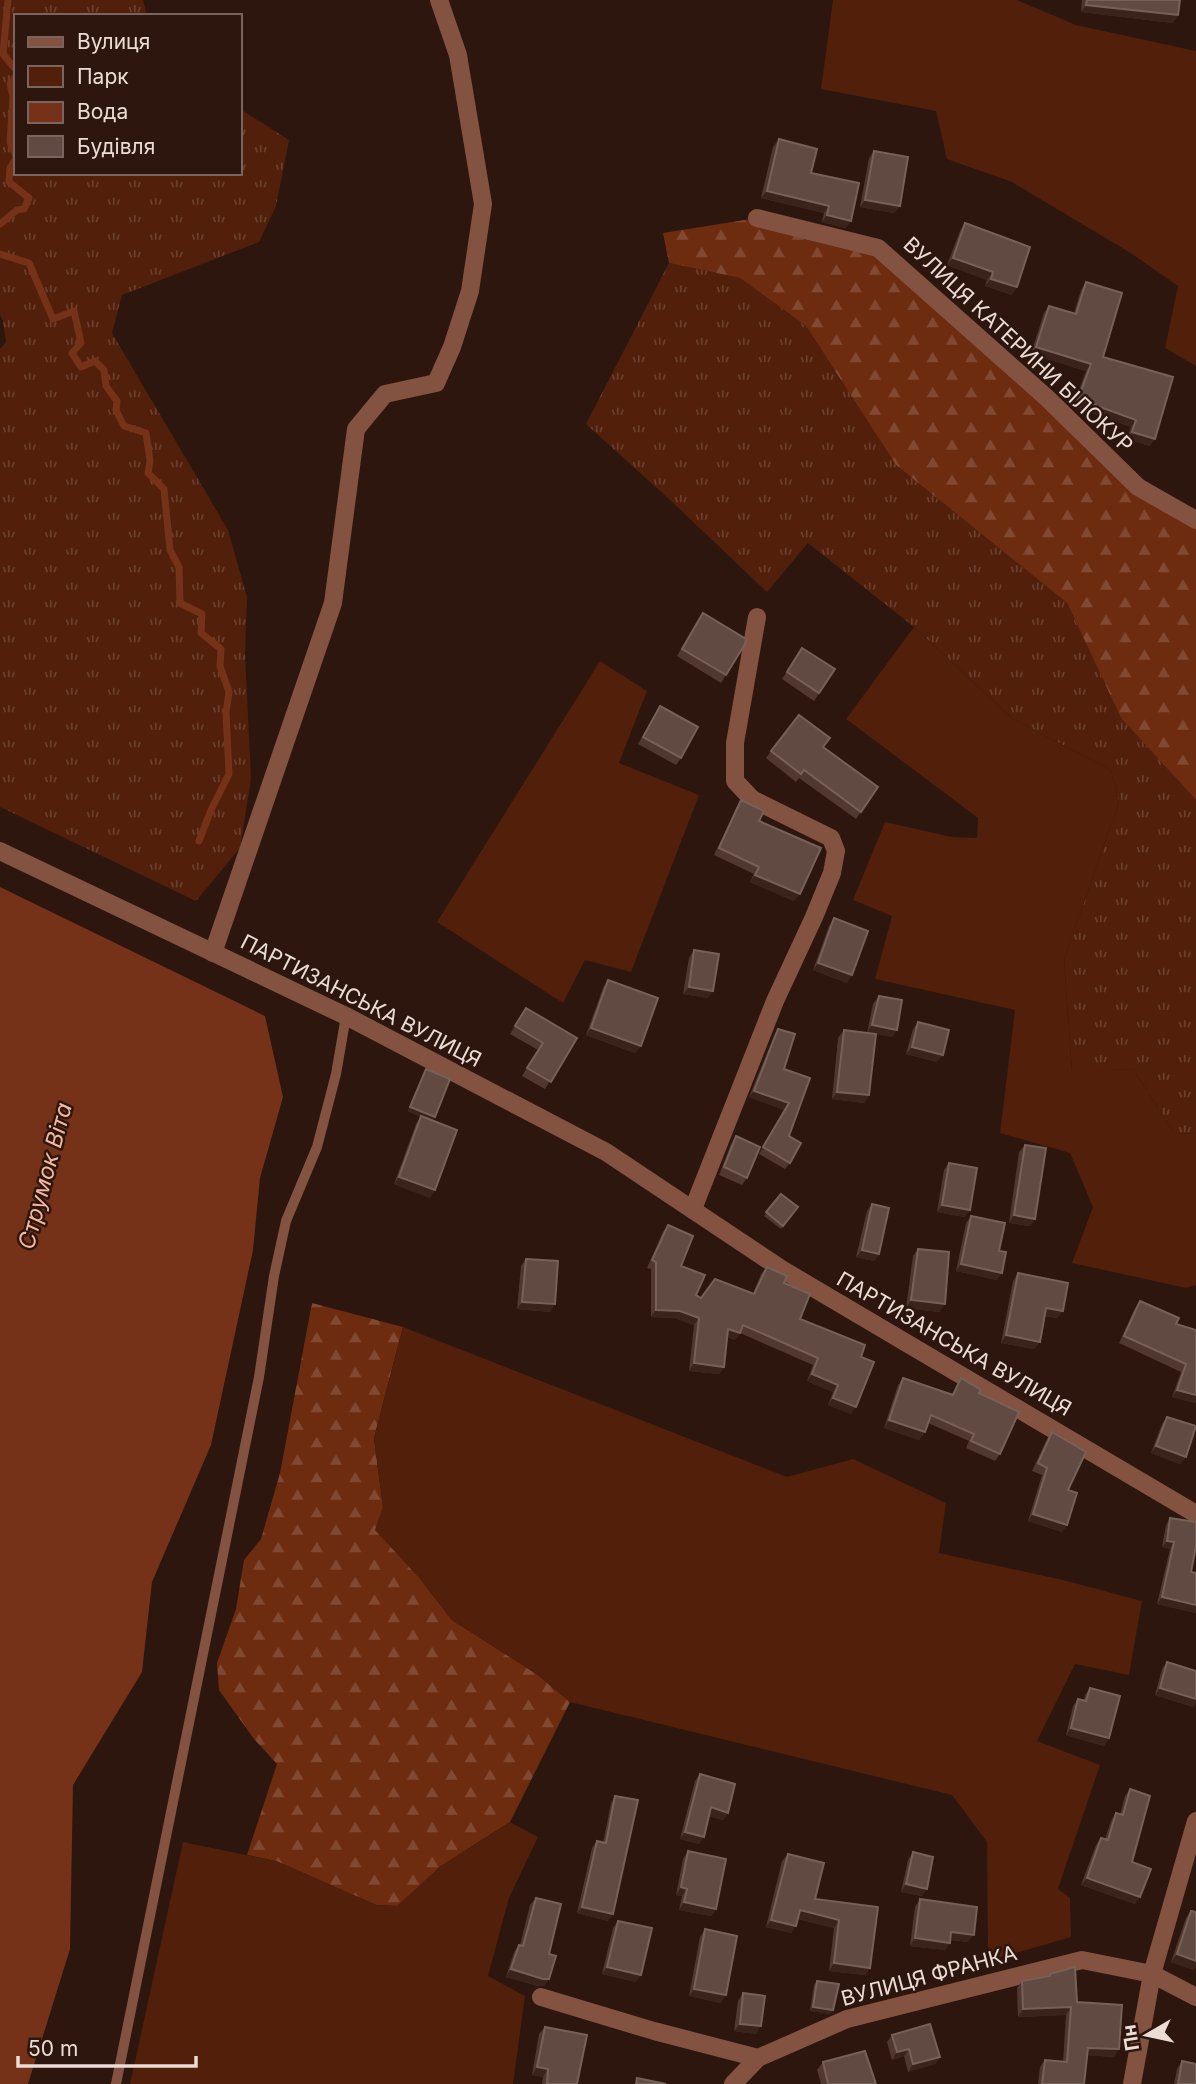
<svg xmlns="http://www.w3.org/2000/svg" width="1196" height="2084" font-family="Inter,sans-serif">
	<style>
		.grass { fill: url(#grass-tufts) }
		.forest { fill: url(#forest-firs) }
		.green { fill: #511f0a }
		.water { fill: #753218 }
		.lines { fill: none; stroke-linecap: round; stroke-linejoin: round }
		.stream { stroke: #753218; stroke-width: 7 }
		.service { stroke: #845240; stroke-width: 10 }
		.minor { stroke: #845240; stroke-width: 18 }
		.wall { fill: #503830 }
		.shaded-wall { fill: #3a231b }
		.building { fill: #614a42; stroke: #766159; stroke-width: 2 }
		.labels { text-anchor: middle; stroke-width: 5; stroke-linejoin: round; paint-order: stroke }
		.street-label { font-size: 21px; fill: #ecdcd6; stroke: #2c160e }
		.water-label { font-size: 23px; font-style: italic; fill: #f5b7a0; stroke: #2c160e }
	</style>
	<defs>
		<pattern id="grass-tufts" width="24" height="20" patternUnits="userSpaceOnUse" patternTransform="scale(1.75)"><rect width="24" height="20" fill="#511f0a"/><path d="M3 7l-1-3M5 7V3M7 7l1-3M15 17l-1-3M17 17v-4M19 17l1-3" fill="none" stroke="#6a3f2d"/></pattern>
		<pattern id="forest-firs" width="22" height="20" patternUnits="userSpaceOnUse" patternTransform="scale(1.75)"><rect width="22" height="20" fill="#6d2b10"/><path d="M5 1l3.5 6h-7zM16 11l3.5 6h-7z" fill="#824932"/></pattern>
	</defs>
	<rect width="100%" height="100%" fill="#2c160e"/>
	<g class="grass">
		<path d="M0,0H143L147,16H16V173H240V109L289,140L276,206L259,242L122,295L112,333L228,530L247,597L245,654L251,779L240,848L196,901L0,807V349L6,342L3,321L0,315Z"/>
		<path d="M669,263L740,278L806,326L896,465L1067,603L1121,718L1196,800V1134L1174,1133L1133,1069L1072,1072L1064,960L1119,802L1111,770L1013,719L914,627L808,543L767,592L669,499L586,424Z"/>
	</g>
	<g class="forest">
		<path d="M757,218L878,248L1138,487L1196,520V800L1121,718L1067,603L896,465L806,326L740,278L669,263L663,233Z"/>
		<path d="M312,1303L403,1327L374,1438L383,1507L421,1580L452,1620L538,1675L570,1702L510,1822L441,1866L398,1906L376,1905L276,1861L247,1855L277,1764L254,1739L219,1690L217,1663L236,1609L244,1560L261,1539L280,1473Z"/>
	</g>
	<g class="green">
		<path d="M833,0H1017L1076,25L1196,51V366L1165,348L1178,286L1129,252L1012,182L947,159L936,111L821,89Z"/>
		<path d="M914,627L1013,719L1111,770L1119,802L1064,960L1072,1071L1133,1069L1174,1133L1196,1134V1285L1186,1288L1072,1263L1093,1207L1070,1153L1000,1133L1015,1010L875,979L892,916L853,900L885,822L952,837L977,838L978,818L846,719Z"/>
		<path d="M600,661L647,691L619,763L699,795L631,972L585,960L563,1003L437,922Z"/>
		<path d="M403,1327L787,1477L853,1459L946,1503L939,1553L1063,1580L1142,1601L1129,1675L1075,1664L1037,1741L1100,1765L1058,1889L1070,1898L1071,1937L988,1961L987,1842L952,1795L570,1702L538,1675L452,1620L421,1580L375,1530L383,1507L374,1438Z"/>
		<path d="M510,1822L538,1837L509,1898L488,1976L525,1996L513,2084H130L183,1842L276,1861L376,1905L397,1906L441,1866Z"/>
	</g>
	<path class="water" d="M0,887L265,1016L283,1097L260,1178L253,1250L211,1445L152,1582L142,1672L73,1785L70,1949L28,2084H0Z"/>
	<g class="lines">
		<g class="stream">
			<path d="M8,0L3,54L16,70"/>
			<path d="M16,76L10,84L13,97L10,142L16,156"/>
			<path d="M0,224L17,210L24,209L29,198L9,182L10,168L16,158"/>
			<path d="M0,254L29,263L53,319L74,311L81,343L72,353L81,367L95,361L104,370L106,386L117,401L116,410L124,426L146,433L150,461L148,473L164,489L170,550L179,567L180,603L202,614L201,633L221,649L220,666L229,692L226,712L229,774L211,810L199,841"/>
		</g>
		<path class="service" d="M116,2084L259,1377L274,1276L286,1221L317,1147L336,1074L346,1016"/>
		<g class="minor">
			<path d="M757,218L878,248L1047,398L1138,487L1196,520"/>
			<path d="M0,851L346,1016L606,1152L783,1270L1196,1514"/>
			<path d="M213,953L333,603L356,429L385,394L436,383L452,347L470,291L483,204L458,55L439,0"/>
			<path d="M693,1209L775,1001L814,917L832,873L836,851L831,838L752,799L735,781V743L757,617"/>
			<path d="M541,1997L654,2031L758,2058"/>
			<path d="M733,2084L758,2058L847,2019L1082,1960L1152,1974L1196,1997"/>
			<path d="M1132,2084L1152,1974L1196,1821"/>
		</g>
	</g>
	<g class="wall">
		<path d="M1082,0H1180L1173,23L1081,12Z"/>
		<path d="M779,139L811,173L846,228L822,222L824,213L761,198L773,147Z"/>
		<path d="M874,151L900,206L894,213L860,207L869,158Z"/>
		<path d="M965,223L1012,295L985,286L987,280L947,265L960,231Z"/>
		<path d="M1086,282L1103,357L1150,446L1127,439L1131,427L1073,406L1086,371L1031,354L1044,313L1049,306L1074,313L1081,290Z"/>
		<path d="M703,613L726,675L721,683L677,656Z"/>
		<path d="M802,648L835,669L814,701L782,679Z"/>
		<path d="M660,706L681,758L676,765L638,744Z"/>
		<path d="M823,747L878,787L856,819L799,778L796,782L766,758L771,751Z"/>
		<path d="M741,800L759,821L794,901L750,882L754,874L714,855L736,808Z"/>
		<path d="M834,918L847,983L813,970L829,926Z"/>
		<path d="M694,950L708,998L683,994L689,958Z"/>
		<path d="M608,980L635,1053L586,1035L603,988Z"/>
		<path d="M879,996L897,1030L892,1037L876,1034L869,1095L864,1103L832,1099L838,1038L844,1030L867,1033L873,1004Z"/>
		<path d="M526,1008L577,1038L545,1089L522,1076L538,1050L510,1034Z"/>
		<path d="M918,1022L937,1062L906,1054L913,1029Z"/>
		<path d="M778,1029L784,1069L789,1136L790,1163L785,1169L759,1154L784,1110L749,1097L774,1036Z"/>
		<path d="M426,1069L435,1117L432,1121L430,1198L394,1184L416,1124L421,1117L408,1111L424,1073Z"/>
		<path d="M736,1136L747,1178L742,1185L719,1175L731,1144Z"/>
		<path d="M1025,1145L1035,1219L1030,1226L1009,1223L1019,1152Z"/>
		<path d="M949,1163L965,1217L937,1212L944,1170Z"/>
		<path d="M781,1194L798,1207L781,1229L764,1216Z"/>
		<path d="M872,1204L879,1254L874,1261L856,1257L867,1211Z"/>
		<path d="M971,1216L999,1251L997,1280L956,1271L966,1223Z"/>
		<path d="M668,1225L681,1266L696,1295L701,1298L753,1294L761,1274L767,1267L784,1283L800,1319L861,1357L851,1414L828,1405L833,1392L807,1381L813,1365L740,1333L735,1340L727,1337L724,1367L719,1374L689,1371L694,1325L675,1318L651,1317V1269L647,1268L663,1232Z"/>
		<path d="M918,1249L945,1304L939,1312L906,1308L913,1256Z"/>
		<path d="M526,1259L550,1312L517,1309L521,1266Z"/>
		<path d="M1018,1273L1063,1311L1057,1318L1044,1316L1040,1342L1034,1349L1001,1343L1013,1281Z"/>
		<path d="M1140,1301L1176,1324L1196,1403L1172,1397L1181,1372L1119,1343L1135,1308Z"/>
		<path d="M903,1378L952,1394L961,1378L979,1393L1000,1454L995,1461L966,1448L969,1441L928,1423L925,1432L919,1440L884,1428L898,1385Z"/>
		<path d="M1167,1417L1186,1457L1180,1464L1151,1453L1162,1424Z"/>
		<path d="M1052,1432L1068,1490L1067,1525L1062,1532L1028,1521L1042,1475L1032,1471L1047,1439Z"/>
		<path d="M1170,1518L1191,1572L1196,1573V1613L1157,1604L1170,1549L1162,1547L1166,1525Z"/>
		<path d="M1167,1662L1196,1671V1703L1193,1707L1155,1695L1162,1669Z"/>
		<path d="M1090,1688L1109,1738L1104,1746L1066,1735L1073,1706L1078,1699L1084,1700L1085,1695Z"/>
		<path d="M700,1774L728,1813L723,1820L709,1816L699,1844L680,1839L695,1781Z"/>
		<path d="M1130,1789L1132,1862L1135,1904L1081,1885L1096,1845L1101,1838L1105,1839L1111,1821L1116,1813L1120,1815L1125,1796Z"/>
		<path d="M615,1796L608,1921L577,1913L592,1848L597,1841L603,1843L611,1803Z"/>
		<path d="M688,1851L716,1909L711,1916L679,1910L682,1896L676,1895L683,1859Z"/>
		<path d="M913,1852L922,1896L901,1892L908,1860Z"/>
		<path d="M788,1854L815,1899L878,1907L870,1968L865,1975L829,1971L834,1928L798,1919L791,1933L766,1927L782,1861Z"/>
		<path d="M536,1898L549,1954V1979L544,1986H538L506,1977L514,1952L519,1945H520L530,1905Z"/>
		<path d="M920,1899L968,1942L951,1940L945,1950L910,1946L915,1907Z"/>
		<path d="M1191,1911L1194,1970L1171,1962L1186,1918Z"/>
		<path d="M618,1921L636,1982L602,1974L613,1928Z"/>
		<path d="M705,1929L721,2003L689,1996L700,1937Z"/>
		<path d="M1050,1974L1077,2002L1114,2057L1087,2055L1084,2084H1038L1040,2067L1045,2060L1063,2062L1066,2015L1018,2017L1017,1988L1022,1981L1048,1977Z"/>
		<path d="M817,1981L831,2014L810,2011L814,1985Z"/>
		<path d="M743,1993L756,2034L734,2031L738,2001Z"/>
		<path d="M545,2027L577,2084H542L543,2077L532,2075L539,2034Z"/>
		<path d="M892,2035L940,2057L935,2064L908,2072L904,2056L892,2060L887,2042Z"/>
		<path d="M1182,2061L1196,2084H1174L1177,2069Z"/>
		<path d="M823,2062L876,2084H821L817,2070Z"/>
	</g>
	<g class="shaded-wall">
		<path d="M1086,5L1178,15L1173,23L1081,12Z"/>
		<path d="M767,191L829,206L824,213L761,198Z"/>
		<path d="M865,200L900,206L894,213L860,207Z"/>
		<path d="M827,215L851,221L846,228L822,222Z"/>
		<path d="M953,258L993,272L987,280L947,265Z"/>
		<path d="M991,279L1017,287L1012,295L985,286Z"/>
		<path d="M1036,347L1091,364L1086,371L1031,354Z"/>
		<path d="M1078,399L1136,420L1131,427L1073,406Z"/>
		<path d="M1132,432L1155,439L1150,446L1127,439Z"/>
		<path d="M755,875L800,894L794,901L750,882Z"/>
		<path d="M818,963L852,975L847,983L813,970Z"/>
		<path d="M689,987L713,991L708,998L683,994Z"/>
		<path d="M872,1025L897,1030L892,1037L867,1033Z"/>
		<path d="M591,1028L641,1046L635,1053L586,1035Z"/>
		<path d="M912,1047L943,1055L937,1062L906,1054Z"/>
		<path d="M754,1091L789,1103L784,1110L749,1097Z"/>
		<path d="M837,1092L869,1095L864,1103L832,1099Z"/>
		<path d="M410,1107L435,1117L432,1121L408,1111Z"/>
		<path d="M399,1177L435,1190L430,1198L394,1184Z"/>
		<path d="M942,1205L970,1210L965,1217L937,1212Z"/>
		<path d="M1014,1215L1035,1219L1030,1226L1009,1223Z"/>
		<path d="M862,1250L879,1254L874,1261L856,1257Z"/>
		<path d="M961,1264L1002,1273L997,1280L956,1271Z"/>
		<path d="M911,1300L945,1304L939,1312L906,1308Z"/>
		<path d="M522,1302L555,1304L550,1312L517,1309Z"/>
		<path d="M1046,1308L1063,1311L1057,1318L1041,1315Z"/>
		<path d="M656,1310L680,1311L699,1318L694,1325L675,1318L651,1317Z"/>
		<path d="M728,1329L740,1333L735,1340L723,1336Z"/>
		<path d="M1006,1335L1040,1342L1034,1349L1001,1343Z"/>
		<path d="M694,1363L724,1367L719,1374L689,1371Z"/>
		<path d="M812,1374L838,1385L833,1392L807,1381Z"/>
		<path d="M1177,1390L1196,1395V1403L1172,1397Z"/>
		<path d="M833,1398L856,1407L851,1414L828,1405Z"/>
		<path d="M889,1420L925,1432L919,1440L884,1428Z"/>
		<path d="M1156,1446L1186,1457L1180,1464L1151,1453Z"/>
		<path d="M1033,1514L1067,1525L1062,1532L1028,1521Z"/>
		<path d="M1167,1541L1174,1542L1170,1549L1162,1547Z"/>
		<path d="M1162,1597L1196,1605V1613L1157,1604Z"/>
		<path d="M1160,1688L1196,1699V1703L1193,1707L1155,1695Z"/>
		<path d="M1071,1728L1109,1738L1104,1746L1066,1735Z"/>
		<path d="M711,1807L728,1813L723,1820L706,1815Z"/>
		<path d="M685,1832L704,1837L699,1844L680,1839Z"/>
		<path d="M1087,1878L1140,1897L1135,1904L1081,1885Z"/>
		<path d="M906,1884L927,1889L922,1896L901,1892Z"/>
		<path d="M681,1887L687,1889L682,1896L676,1895Z"/>
		<path d="M684,1902L716,1909L711,1916L679,1910Z"/>
		<path d="M582,1907L613,1914L608,1921L577,1913Z"/>
		<path d="M800,1910L839,1920L834,1928L795,1918Z"/>
		<path d="M771,1920L796,1926L791,1933L766,1927Z"/>
		<path d="M951,1932L974,1935L968,1942L946,1939Z"/>
		<path d="M915,1938L950,1943L945,1950L910,1946Z"/>
		<path d="M1177,1954L1196,1961V1968L1194,1970L1171,1962Z"/>
		<path d="M834,1963L870,1968L865,1975L829,1971Z"/>
		<path d="M607,1967L641,1975L636,1982L602,1974Z"/>
		<path d="M511,1969L549,1979L544,1986H538L506,1977Z"/>
		<path d="M694,1989L726,1995L721,2003L689,1996Z"/>
		<path d="M813,2007L833,2010L831,2014L810,2011Z"/>
		<path d="M1071,2007L1066,2015L1018,2017L1023,2009Z"/>
		<path d="M740,2024L761,2026L756,2034L734,2031Z"/>
		<path d="M1088,2048L1119,2049L1114,2057L1083,2055Z"/>
		<path d="M909,2049L904,2056L892,2060L897,2052Z"/>
		<path d="M940,2057L935,2064L908,2072L913,2064Z"/>
		<path d="M537,2067L548,2069L543,2077L532,2075Z"/>
	</g>
	<g class="building">
		<path d="M1087,0H1180L1178,15L1086,5Z"/>
		<path d="M779,139L817,149L811,173L859,183L851,221L827,215L829,206L767,191Z"/>
		<path d="M874,151L908,157L900,206L865,200Z"/>
		<path d="M965,223L1030,247L1017,287L991,279L993,272L953,258Z"/>
		<path d="M1086,282L1122,293L1103,357L1173,377L1155,439L1132,432L1136,420L1078,399L1091,364L1036,347L1049,306L1076,314Z"/>
		<path d="M703,613L746,639L745,644L726,675L682,649Z"/>
		<path d="M802,648L835,669L819,693L787,672Z"/>
		<path d="M660,706L698,727L681,758L643,737Z"/>
		<path d="M799,715L830,738L823,747L878,787L861,812L804,770L801,774L771,751Z"/>
		<path d="M741,800L764,811L759,821L821,848L800,894L755,875L759,867L719,848Z"/>
		<path d="M834,918L868,931L852,975L818,963Z"/>
		<path d="M694,950L719,954L713,991L689,987Z"/>
		<path d="M608,980L658,998L641,1046L591,1028Z"/>
		<path d="M879,996L902,1000L897,1030L872,1025Z"/>
		<path d="M526,1008L577,1038L551,1082L527,1068L543,1043L515,1026Z"/>
		<path d="M918,1022L949,1030L943,1055L912,1047Z"/>
		<path d="M778,1029L795,1034L784,1069L810,1078L789,1136L801,1143L790,1163L763,1147L789,1103L754,1091Z"/>
		<path d="M844,1030L876,1034L869,1095L837,1092Z"/>
		<path d="M426,1069L450,1079L435,1117L410,1107Z"/>
		<path d="M421,1116L457,1130L435,1190L399,1177Z"/>
		<path d="M736,1136L760,1147L747,1178L724,1167Z"/>
		<path d="M1025,1145L1046,1148L1035,1219L1014,1215Z"/>
		<path d="M949,1163L977,1168L970,1210L942,1205Z"/>
		<path d="M781,1194L798,1207L783,1226L766,1212Z"/>
		<path d="M872,1204L889,1208L879,1254L862,1250Z"/>
		<path d="M971,1216L1005,1223L999,1251L1006,1252L1002,1273L961,1264Z"/>
		<path d="M668,1225L693,1236L681,1266L705,1275L696,1295L701,1298L715,1279L754,1294L767,1267L787,1276L784,1283L810,1294L800,1319L865,1345L861,1357L874,1362L856,1407L833,1398L838,1385L812,1374L818,1358L743,1325L740,1333L728,1329L724,1367L694,1363L699,1318L680,1311L656,1310V1262L652,1260Z"/>
		<path d="M918,1249L949,1252L945,1304L911,1300Z"/>
		<path d="M526,1259L558,1261L555,1304L522,1302Z"/>
		<path d="M1018,1273L1068,1283L1063,1311L1046,1308L1040,1342L1006,1335Z"/>
		<path d="M1140,1301L1179,1318L1176,1324L1196,1330V1395L1177,1390L1186,1364L1124,1336Z"/>
		<path d="M903,1378L953,1395L961,1378L981,1390L979,1393L1019,1412L1000,1454L971,1441L974,1434L931,1415L925,1432L889,1420Z"/>
		<path d="M1167,1417L1196,1426L1186,1457L1156,1446Z"/>
		<path d="M1052,1432L1086,1452L1068,1490L1077,1493L1067,1525L1033,1514L1047,1468L1038,1463Z"/>
		<path d="M1170,1518L1196,1522V1546L1191,1572L1196,1573V1605L1162,1597L1174,1542L1167,1541Z"/>
		<path d="M1167,1662L1196,1671V1699L1160,1688Z"/>
		<path d="M1090,1688L1120,1696L1109,1738L1071,1728L1078,1699L1086,1701Z"/>
		<path d="M700,1774L735,1784L728,1813L711,1807L704,1837L685,1832Z"/>
		<path d="M1130,1789L1150,1796L1132,1862L1151,1869L1140,1897L1087,1878L1101,1838L1108,1840L1116,1813L1123,1815Z"/>
		<path d="M615,1796L638,1800L613,1914L582,1907L597,1841L606,1843Z"/>
		<path d="M688,1851L726,1859L716,1909L684,1902L687,1889L681,1887Z"/>
		<path d="M913,1852L933,1857L927,1889L906,1884Z"/>
		<path d="M788,1854L824,1863L815,1899L878,1907L870,1968L834,1963L839,1920L800,1910L796,1926L771,1920Z"/>
		<path d="M536,1898L561,1904L549,1954L556,1956L549,1979H543L511,1969L519,1945L523,1946Z"/>
		<path d="M920,1899L977,1907L974,1935L951,1932L950,1943L915,1938Z"/>
		<path d="M1191,1911L1196,1912V1961L1177,1954Z"/>
		<path d="M618,1921L652,1928L641,1975L607,1967Z"/>
		<path d="M705,1929L737,1936L726,1995L694,1989Z"/>
		<path d="M1075,1967L1077,2002L1122,2005L1119,2049L1088,2048L1084,2084H1042L1045,2060L1067,2062L1071,2007L1023,2009L1022,1981L1050,1976V1974Z"/>
		<path d="M817,1981L839,1984L833,2010L813,2007Z"/>
		<path d="M743,1993L765,1996L761,2026L740,2024Z"/>
		<path d="M930,2024L940,2057L913,2064L909,2049L897,2052L892,2035Z"/>
		<path d="M545,2027L587,2035L577,2084H547L548,2069L537,2067Z"/>
		<path d="M865,2051L876,2084H828L823,2062Z"/>
		<path d="M1182,2061L1196,2064V2084H1178Z"/>
		<path d="M637,2078L666,2084H636Z"/>
	</g>
	<g class="labels">
		<g class="street-label">
			<text transform="translate(1018 345) rotate(43)" y="7">ВУЛИЦЯ КАТЕРИНИ БІЛОКУР</text>
			<text transform="translate(361 1001) rotate(27)" y="7">ПАРТИЗАНСЬКА ВУЛИЦЯ</text>
			<text transform="translate(954 1344) rotate(30)" y="7">ПАРТИЗАНСЬКА ВУЛИЦЯ</text>
			<text transform="translate(929 1976) rotate(-15)" y="7">ВУЛИЦЯ ФРАНКА</text>
		</g>
		<g class="water-label">
			<text transform="translate(45 1176) rotate(-75)" y="8">Струмок Віта</text>
		</g>
	</g>
	<rect x="14" y="14" width="228" height="161" fill="#2c160e" stroke="#79655e" stroke-width="2"/>
	<rect x="28" y="37" width="35" height="10" fill="#845240" stroke="#79655e" stroke-width="2"/>
	<text x="77" y="49" font-size="21" fill="#ecdcd6">Вулиця</text>
	<rect x="28" y="66" width="35" height="21" fill="#511f0a" stroke="#79655e" stroke-width="2"/>
	<text x="77" y="84" font-size="21" fill="#ecdcd6">Парк</text>
	<rect x="28" y="102" width="35" height="21" fill="#753218" stroke="#79655e" stroke-width="2"/>
	<text x="77" y="119" font-size="21" fill="#ecdcd6">Вода</text>
	<rect x="28" y="136" width="35" height="21" fill="#614a42" stroke="#79655e" stroke-width="2"/>
	<text x="77" y="154" font-size="21" fill="#ecdcd6">Будівля</text>
	<g transform="translate(1147 2035) rotate(261)" stroke="#2c160e" stroke-width="5" paint-order="stroke">
	<path d="M0-5L12 26L0 18L-12 26Z" fill="#ecdcd6"/>
	<text y="-10" font-size="19" font-weight="bold" text-anchor="middle" fill="#ecdcd6">Пн</text>
	</g>
	<path d="M18 2056v10h178v-10" fill="none" stroke="#ecdcd6" stroke-width="3.5"/>
	<text x="28" y="2056" font-size="21" fill="#ecdcd6" stroke="#2c160e" stroke-width="5" paint-order="stroke">50 m</text>
</svg>
